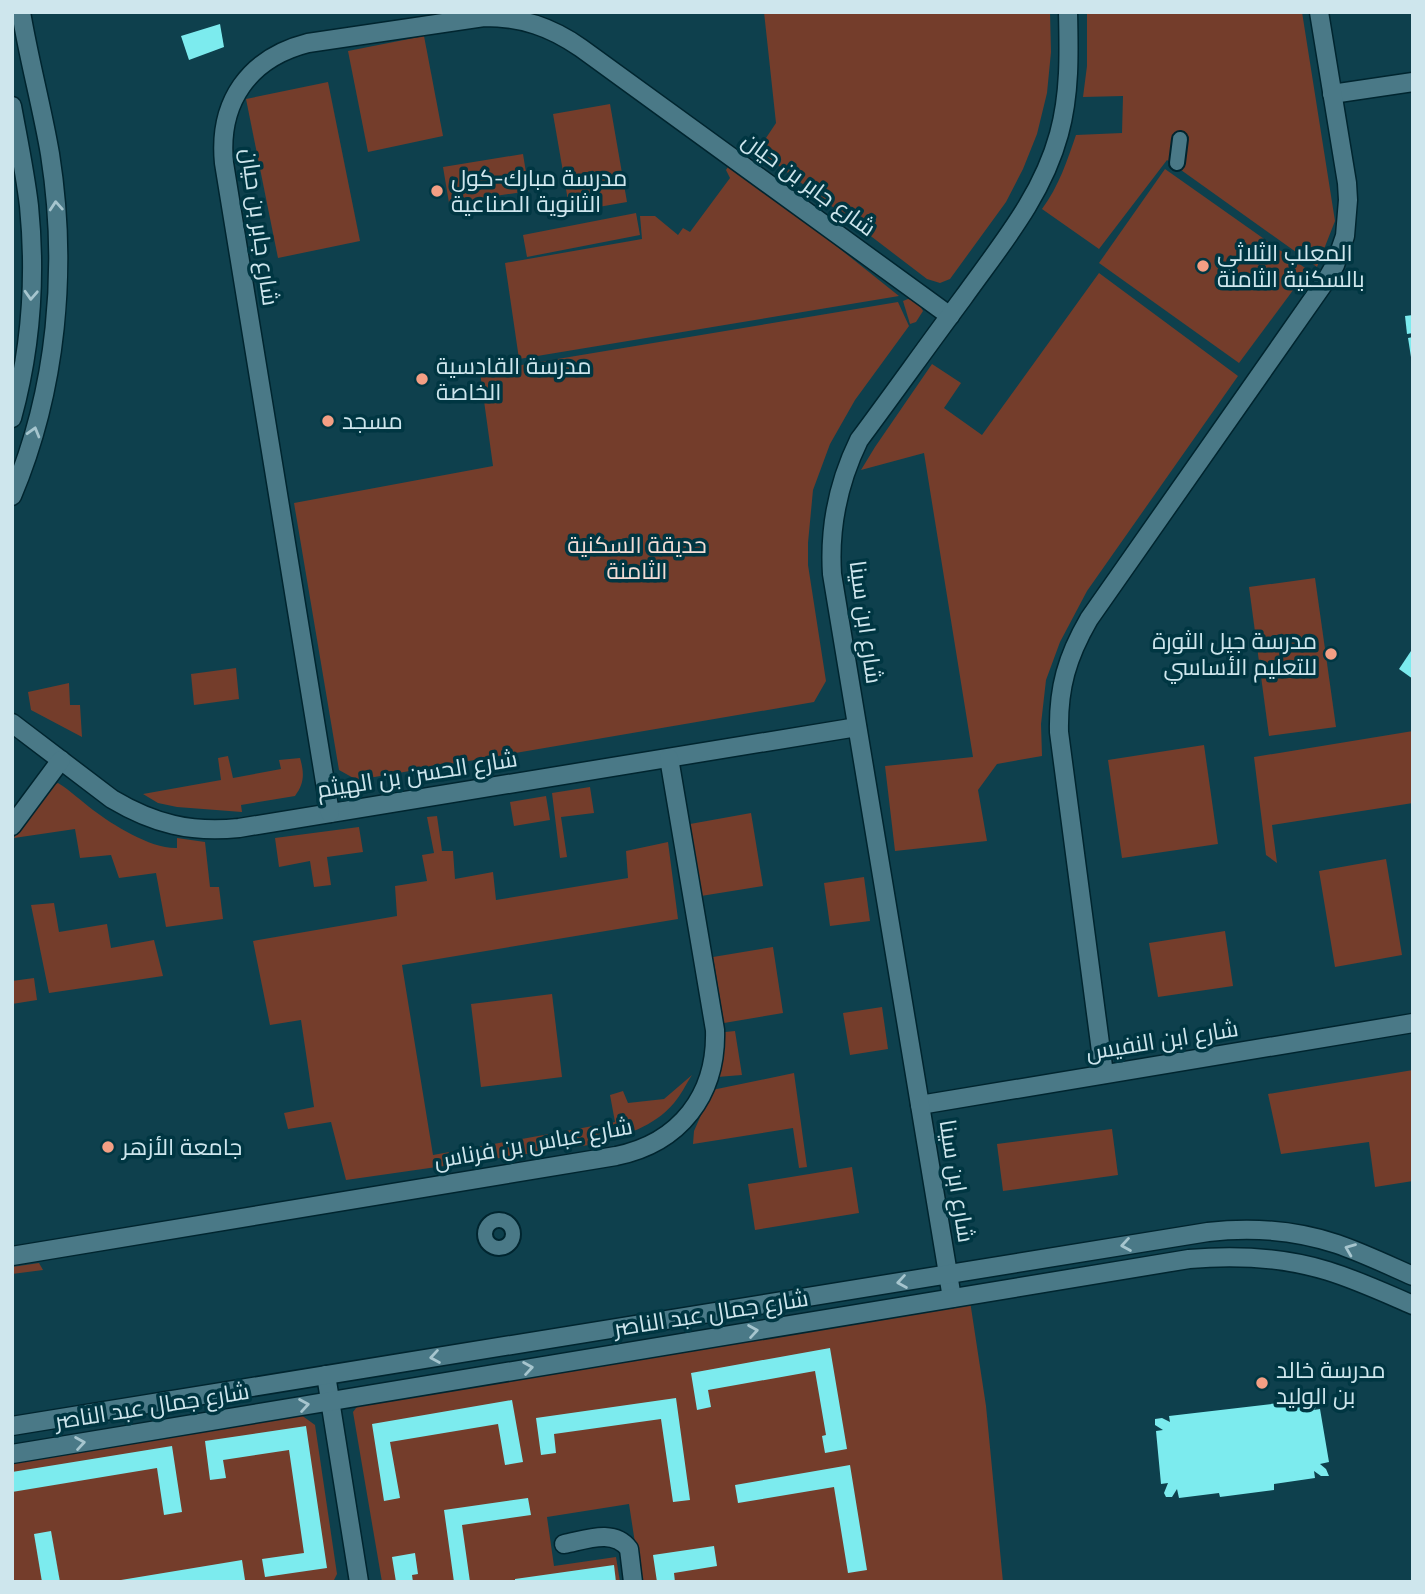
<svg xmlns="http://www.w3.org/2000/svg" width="1425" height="1594" font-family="Raleway,Cairo,sans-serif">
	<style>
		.green { fill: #743d2b }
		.building { fill: #7cebee }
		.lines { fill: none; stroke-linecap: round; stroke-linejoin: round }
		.pedestrian-casing { stroke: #00252f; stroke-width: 18 }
		.minor-casing { stroke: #00252f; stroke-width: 21 }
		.secondary-casing { stroke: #00252f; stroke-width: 21 }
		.pedestrian { stroke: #4a7987; stroke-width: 14 }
		.minor { stroke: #4a7987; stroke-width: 18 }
		.secondary { stroke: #4a7987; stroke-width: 18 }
		.oneway { stroke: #a6c5ce }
		.poi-dot { fill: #f39f84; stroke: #003642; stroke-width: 2.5 }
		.labels { text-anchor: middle; stroke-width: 7; stroke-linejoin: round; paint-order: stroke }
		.poi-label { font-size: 23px; fill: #cee6ed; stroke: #003642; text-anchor: start }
		.street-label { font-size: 23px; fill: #cee6ed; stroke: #003642 }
		.park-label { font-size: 23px; fill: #f3ddd6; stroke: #003642 }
	</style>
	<rect width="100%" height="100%" fill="#0e404d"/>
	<g class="green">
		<path d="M764,12H1050L1051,52L1047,93L1037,134L1023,169L1006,202L950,279L940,283L927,279L758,150L776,123Z"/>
		<path d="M1087,12H1302L1335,221L1317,267L1167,160L1099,249L1042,209C1059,186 1067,161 1076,135L1122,133L1123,96L1083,97L1087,66Z"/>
		<path d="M424,36L443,136L368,152L348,51Z"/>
		<path d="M328,82L360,241L278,258L246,99Z"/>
		<path d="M610,104L627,202L570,212L553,114Z"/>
		<path d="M523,154L529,191L449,203L443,167Z"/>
		<path d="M731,162L899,296L519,359L505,263L642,239L640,216H655L678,235L683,228L690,232L730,178L726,170Z"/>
		<path d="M1165,169L1308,270L1239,363L1099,263Z"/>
		<path d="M636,213L640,235L527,257L523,235Z"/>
		<path d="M1099,273L1238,376L1087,591L1060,642L1046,680L1041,724L1042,756L997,764L978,790L987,841L895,851L885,766L973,757L924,453L861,470L875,447L932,364L961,383L944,408L982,435Z"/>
		<path d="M908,299C916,300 919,304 923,311L916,322L910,324L903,301Z"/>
		<path d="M898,302L909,326L855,400L830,444L813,490L808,543V565L826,681L814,702L357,780L339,770L294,503L493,466L480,372Z"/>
		<path d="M1315,578L1336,727L1269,736L1249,587Z"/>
		<path d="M236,668L239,699L194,705L191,674Z"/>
		<path d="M69,683L70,705H80L82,737L31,710L28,692Z"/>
		<path d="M1413,731V803L1272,825L1277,863L1266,855L1254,757Z"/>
		<path d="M1204,745L1218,844L1122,858L1108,760Z"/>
		<path d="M228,756L233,778L281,769L279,760L300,758C304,772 305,783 295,796L241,805L242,812L177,807L158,803L143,794L221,780L218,758Z"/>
		<path d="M58,783C71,791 81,801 93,810C113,825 151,849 177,848V838L205,842L210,887H219L223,919L166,927L156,873L119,878L111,855L80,858L75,829L14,838L49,787Z"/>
		<path d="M590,787L594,813L561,817L567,857L560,858L552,793Z"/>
		<path d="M546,796L550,820L514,826L510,802Z"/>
		<path d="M751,813L763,886L701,896L690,824Z"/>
		<path d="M437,816L442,851H453L455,879L493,872L496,900L628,878L626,851L668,842L678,919L402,965L433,1155L615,1122L610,1095L623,1091L628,1103L664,1099L692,1075C686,1084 681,1095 674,1103C654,1127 624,1135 596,1144L346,1180L331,1122L288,1129L284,1113L314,1107L301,1020L270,1025L253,941L397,916L395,886L427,881L422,855L434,853L427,817Z"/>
		<path d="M359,827L363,852L327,857L331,885L314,887L310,861L279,867L275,838Z"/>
		<path d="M1386,859L1402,955L1335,967L1319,871Z"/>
		<path d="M864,877L870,921L830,926L824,883Z"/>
		<path d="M54,903L59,932L107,924L111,948L154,940L163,976L49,993L31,905Z"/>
		<path d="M1225,931L1233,986L1158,997L1149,943Z"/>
		<path d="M773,947L783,1013L724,1023L713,957Z"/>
		<path d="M34,978L37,1000L12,1004V981Z"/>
		<path d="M552,994L562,1077L481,1087L471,1004Z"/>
		<path d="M882,1007L888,1049L850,1055L843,1013Z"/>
		<path d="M735,1031L742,1075L717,1077L723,1056L725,1032Z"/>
		<path d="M1413,1070V1181L1375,1187L1369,1142L1281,1154L1268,1094Z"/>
		<path d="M794,1073L807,1167L799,1168L793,1128L693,1144L694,1131L712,1090Z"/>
		<path d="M1112,1129L1118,1175L1003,1191L997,1144Z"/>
		<path d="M852,1167L859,1213L755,1230L748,1184Z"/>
		<path d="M39,1263L43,1270L12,1274V1267Z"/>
		<path d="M970,1301L986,1406L1003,1582H641L629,1504L547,1517L554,1566L616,1557L620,1582H382L353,1412L359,1404Z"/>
		<path d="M297,1412L315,1425L337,1574L333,1582H12V1463Z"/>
	</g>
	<g class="building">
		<path d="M220,24L224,47L189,60L181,36Z"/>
		<path d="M1413,315V333L1407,334L1405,316Z"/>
		<path d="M1413,337V357H1411L1408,338Z"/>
		<path d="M1411,651L1413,652V679L1399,669Z"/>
		<path d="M830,1348L847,1449L825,1453L822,1436L826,1435L815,1371L708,1390L711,1407L697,1410L691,1373Z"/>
		<path d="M676,1398L690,1500L673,1502L661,1419L554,1434L556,1453L541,1455L536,1418Z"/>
		<path d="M1319,1398V1403L1314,1410L1320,1409L1329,1462L1320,1464L1326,1469L1329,1476H1321L1314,1471L1315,1478L1274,1484V1490L1220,1497L1219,1493L1179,1498L1177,1489L1172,1497H1166L1164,1493L1168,1483L1161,1484L1156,1431L1163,1430L1155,1425V1419L1162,1418L1170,1422L1169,1416L1305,1400V1406L1314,1400Z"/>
		<path d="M512,1400L523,1462L505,1465L498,1424L390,1442L400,1498L384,1501L372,1424Z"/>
		<path d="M306,1426L327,1568L265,1577L262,1559L304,1553L289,1450L223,1460L226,1478L210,1480L205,1441Z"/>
		<path d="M172,1446L182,1512L164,1515L157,1468L12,1492V1472Z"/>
		<path d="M850,1465L867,1570L848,1573L834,1487L738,1503L735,1485Z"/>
		<path d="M528,1498L531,1515L462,1525L470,1582H454L444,1510Z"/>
		<path d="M51,1531L60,1582H42L34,1534Z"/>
		<path d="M714,1546L717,1566L674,1573L675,1582H657L653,1555Z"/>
		<path d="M415,1553L418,1574L412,1575L413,1582H396L392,1557Z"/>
		<path d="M242,1560L245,1580L236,1582H121V1580Z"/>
		<path d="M614,1565L616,1582H515V1579Z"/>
	</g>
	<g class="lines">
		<g class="pedestrian-casing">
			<g id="pedestrian">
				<path d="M1177,163L1180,139"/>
				<circle cx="499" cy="1234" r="14"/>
			</g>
		</g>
		<g class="minor-casing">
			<g id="minor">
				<path d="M1332,94L1413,82"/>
				<path d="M12,723L112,799C154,824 191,833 239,828L857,727"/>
				<path d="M330,813L224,163C218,102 249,58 308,43L484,17C522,17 551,27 581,48L950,316"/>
				<path d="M12,826L61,760"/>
				<path d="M1104,1074L1059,732C1058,688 1067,657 1089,619L1327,279L1335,265L1345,236L1348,200L1347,183L1319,12"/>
				<path d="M920,1105L1413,1023"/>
				<path d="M12,1256L616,1156C680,1143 717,1095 715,1030L669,758"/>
				<path d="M952,1298L832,574C829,526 838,483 859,440C894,393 928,345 963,298C1000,246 1042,197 1059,134C1070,94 1069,53 1068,12"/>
				<path d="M326,1375L359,1582"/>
				<path d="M564,1544C585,1540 614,1528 629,1549L633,1582"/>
			</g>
		</g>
		<g class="secondary-casing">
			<g id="secondary">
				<path d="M12,106C18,139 25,172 29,206C36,277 31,349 12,418"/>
				<path d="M12,496C57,390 68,268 50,154C42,107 29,60 21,12"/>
				<path d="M12,1426L1208,1232C1252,1227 1295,1230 1337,1244C1363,1253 1388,1265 1413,1276"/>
				<path d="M12,1454L1189,1259C1236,1255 1283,1257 1328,1271C1357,1280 1385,1293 1413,1305"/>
			</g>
		</g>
		<use href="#pedestrian" class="pedestrian"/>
		<use href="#minor" class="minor"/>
		<use href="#secondary" class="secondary"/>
	</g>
	<defs><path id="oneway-chevron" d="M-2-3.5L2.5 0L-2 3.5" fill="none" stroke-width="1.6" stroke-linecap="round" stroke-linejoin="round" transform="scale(1.75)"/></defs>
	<g class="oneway">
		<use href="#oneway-chevron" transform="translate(56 206) rotate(-94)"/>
		<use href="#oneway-chevron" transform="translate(31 295) rotate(93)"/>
		<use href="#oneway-chevron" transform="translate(34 432) rotate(-74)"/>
		<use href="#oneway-chevron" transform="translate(1126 1245) rotate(171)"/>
		<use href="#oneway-chevron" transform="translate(1350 1249) rotate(-158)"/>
		<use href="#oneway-chevron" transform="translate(902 1282) rotate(171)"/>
		<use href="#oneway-chevron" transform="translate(753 1331) rotate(-9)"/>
		<use href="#oneway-chevron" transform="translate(435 1357) rotate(171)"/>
		<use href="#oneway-chevron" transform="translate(528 1368) rotate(-9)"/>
		<use href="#oneway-chevron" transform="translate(304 1405) rotate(-9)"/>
		<use href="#oneway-chevron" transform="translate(80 1443) rotate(-9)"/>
	</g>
	<g class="poi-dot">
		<circle cx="437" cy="191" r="7"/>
		<circle cx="1203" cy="266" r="7"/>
		<circle cx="422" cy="379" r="7"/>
		<circle cx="328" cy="421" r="7"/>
		<circle cx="1331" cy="654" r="7"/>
		<circle cx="108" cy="1147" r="7"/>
		<circle cx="1262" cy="1383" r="7"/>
	</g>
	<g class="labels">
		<g class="poi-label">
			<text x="451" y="186">مدرسة مبارك-كول<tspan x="451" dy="26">الثانوية الصناعية</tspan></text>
			<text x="1217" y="261">المعلب الثلاثي<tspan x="1217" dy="26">بالسكنية الثامنة</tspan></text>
			<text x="436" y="374">مدرسة القادسية<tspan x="436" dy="26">الخاصة</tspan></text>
			<text x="342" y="429">مسجد</text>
			<text x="1317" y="649" text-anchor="end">مدرسة جيل الثورة<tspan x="1317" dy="26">للتعليم الأساسي</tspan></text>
			<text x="122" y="1155">جامعة الأزهر</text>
			<text x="1276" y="1378">مدرسة خالد<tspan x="1276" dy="26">بن الوليد</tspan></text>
		</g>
		<g class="street-label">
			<text transform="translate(809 184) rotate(36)" y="8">شارع جابر بن حيان</text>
			<text transform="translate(260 227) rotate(82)" y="8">شارع جابر بن حيان</text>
			<text transform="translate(866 622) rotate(82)" y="8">شارع ابن سينا</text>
			<text transform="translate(417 774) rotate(-9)" y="8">شارع الحسن بن الهيثم</text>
			<text transform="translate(1162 1040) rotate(-9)" y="8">شارع ابن النفيس</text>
			<text transform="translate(533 1143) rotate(-10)" y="8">شارع عباس بن فرناس</text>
			<text transform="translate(957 1181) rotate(81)" y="8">شارع ابن سينا</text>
			<text transform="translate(711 1313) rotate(-9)" y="8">شارع جمال عبد الناصر</text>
			<text transform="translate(152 1406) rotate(-9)" y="8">شارع جمال عبد الناصر</text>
		</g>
		<g class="park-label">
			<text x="637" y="553">حديقة السكنية<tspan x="637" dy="26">الثامنة</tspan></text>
		</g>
	</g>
	<rect width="1425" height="1594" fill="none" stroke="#cee6ed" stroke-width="28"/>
</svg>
